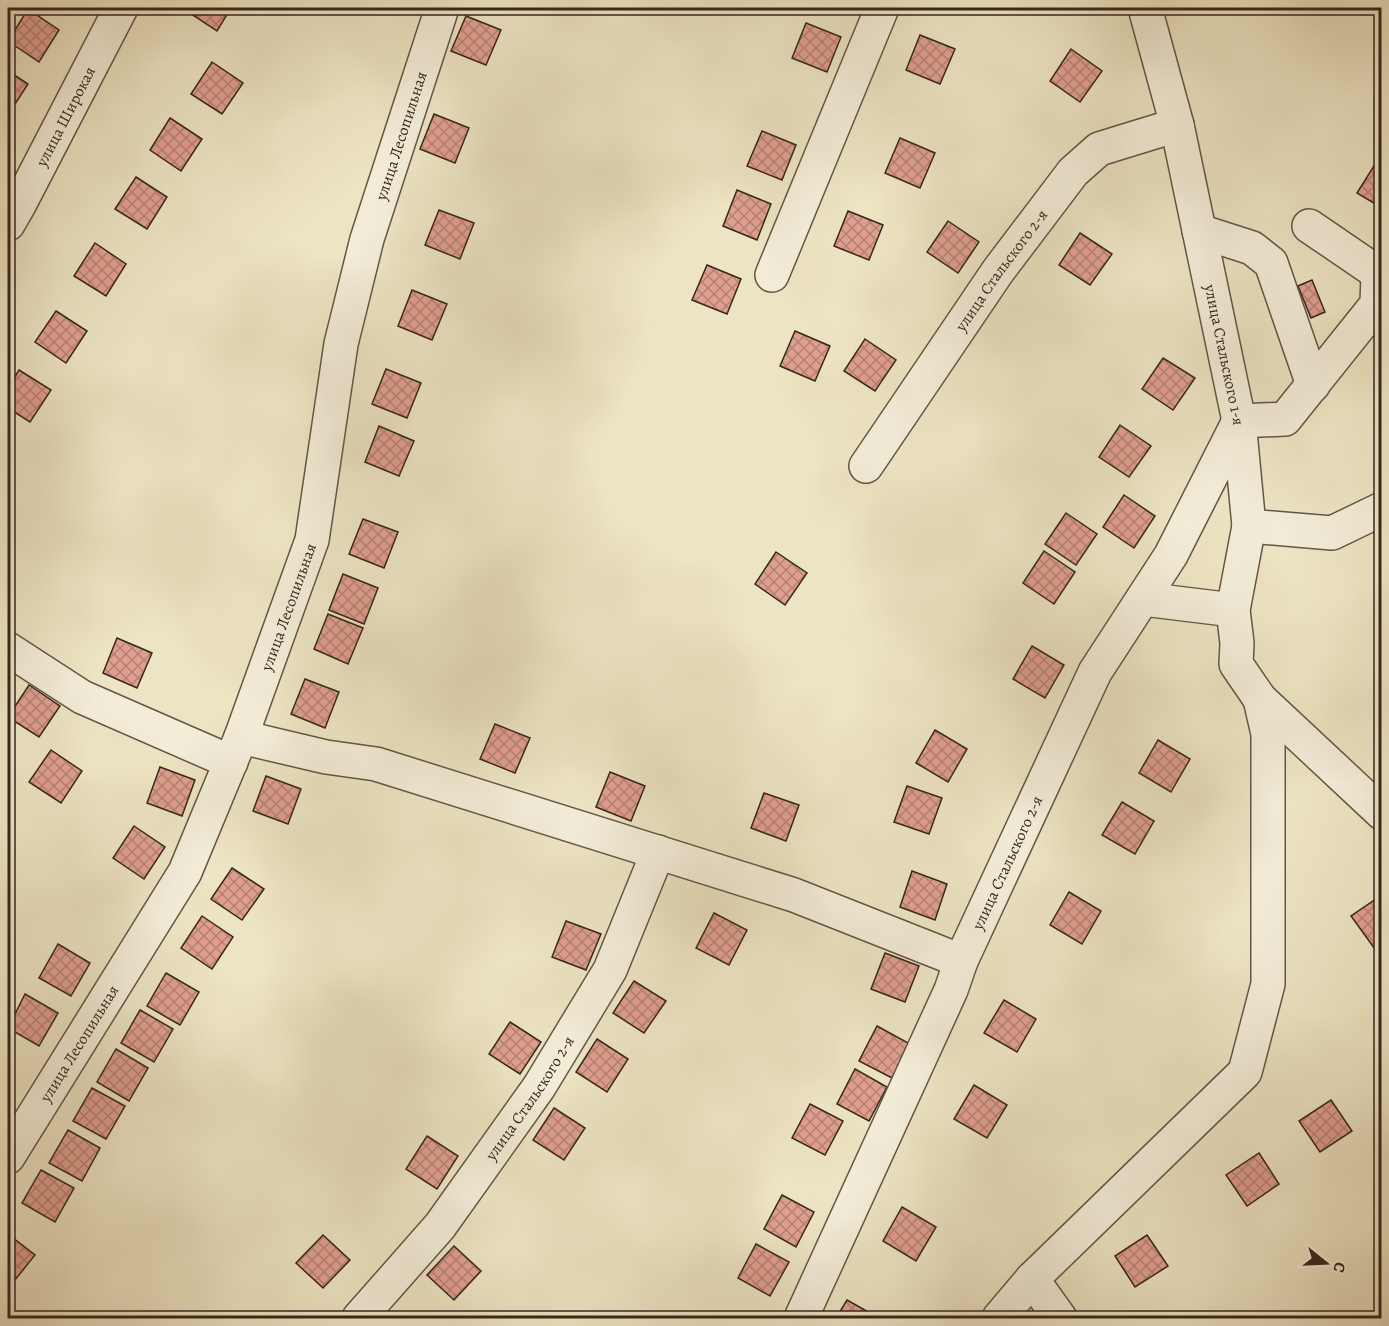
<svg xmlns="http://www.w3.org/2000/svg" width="1389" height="1326" font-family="Alegreya,serif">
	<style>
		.building { fill: url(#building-cross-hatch); stroke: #36261d; stroke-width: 1.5 }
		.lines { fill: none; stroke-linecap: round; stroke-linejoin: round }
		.minor-casing { stroke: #645646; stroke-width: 36 }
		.minor { stroke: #f3edd8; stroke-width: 33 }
		.labels { text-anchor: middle; stroke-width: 5; stroke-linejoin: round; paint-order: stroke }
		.street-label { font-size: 16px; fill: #36261d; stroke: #f3edd8 }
	</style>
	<defs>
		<pattern id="building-cross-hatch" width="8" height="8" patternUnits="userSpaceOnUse" patternTransform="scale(1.5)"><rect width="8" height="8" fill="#df9f8f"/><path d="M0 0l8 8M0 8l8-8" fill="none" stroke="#b68174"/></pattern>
	</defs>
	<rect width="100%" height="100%" fill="#ede4c3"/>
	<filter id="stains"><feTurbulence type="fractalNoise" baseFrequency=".00333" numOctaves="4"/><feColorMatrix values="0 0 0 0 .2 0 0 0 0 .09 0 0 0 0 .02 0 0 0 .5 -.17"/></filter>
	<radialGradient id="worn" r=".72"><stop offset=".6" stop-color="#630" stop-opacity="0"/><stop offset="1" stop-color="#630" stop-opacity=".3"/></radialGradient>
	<g class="building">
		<path d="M187,8H231L217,31L185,10Z"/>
		<path d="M28,9L59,30L39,62L8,41Z"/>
		<path d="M466,16L501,30L486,65L451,51Z"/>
		<path d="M806,23L841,37L827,72L792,58Z"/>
		<path d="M920,35L955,49L940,84L906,70Z"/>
		<path d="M1071,49L1102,71L1080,102L1050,81Z"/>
		<path d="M212,62L243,83L222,114L191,94Z"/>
		<path d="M8,71L28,84L8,115Z"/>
		<path d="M434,114L469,128L455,163L420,149Z"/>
		<path d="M170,118L202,139L181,171L150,150Z"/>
		<path d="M762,131L796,145L782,180L747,166Z"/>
		<path d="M900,138L935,153L920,188L885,173Z"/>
		<path d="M1382,153V208L1357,193Z"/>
		<path d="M136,177L167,197L147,229L115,209Z"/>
		<path d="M737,190L771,204L757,240L723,226Z"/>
		<path d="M439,210L474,223L460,259L425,245Z"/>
		<path d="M848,211L883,225L869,260L834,246Z"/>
		<path d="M948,221L979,242L958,273L927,252Z"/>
		<path d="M1080,233L1112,254L1090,285L1059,265Z"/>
		<path d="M95,243L126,264L106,296L74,276Z"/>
		<path d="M707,265L741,279L727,314L692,300Z"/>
		<path d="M1312,280L1325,312L1311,318L1298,286Z"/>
		<path d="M412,290L447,304L432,340L398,326Z"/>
		<path d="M56,311L87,331L66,363L35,342Z"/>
		<path d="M795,331L830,346L815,381L780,366Z"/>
		<path d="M865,339L896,360L875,391L844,371Z"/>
		<path d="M1163,358L1195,378L1173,410L1142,389Z"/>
		<path d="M386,369L421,383L407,418L372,404Z"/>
		<path d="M19,370L51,390L30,422L8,408V388Z"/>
		<path d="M1120,425L1151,446L1129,477L1099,457Z"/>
		<path d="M379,426L414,441L399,476L365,462Z"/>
		<path d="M1124,495L1155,516L1134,548L1103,527Z"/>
		<path d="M1066,513L1097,534L1076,565L1045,544Z"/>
		<path d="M363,519L398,532L384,568L349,554Z"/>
		<path d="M1044,551L1075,572L1054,604L1023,583Z"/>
		<path d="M776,552L807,573L785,605L755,584Z"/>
		<path d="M343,574L378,588L364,624L329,610Z"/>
		<path d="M328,614L363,628L348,664L314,649Z"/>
		<path d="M117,638L152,653L137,688L103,673Z"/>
		<path d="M1032,646L1064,665L1045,698L1013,679Z"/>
		<path d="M305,679L339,692L325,728L291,714Z"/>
		<path d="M29,685L60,706L39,737L8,717Z"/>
		<path d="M495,724L530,738L515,773L480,759Z"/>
		<path d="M935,730L967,749L948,782L916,763Z"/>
		<path d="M1158,740L1190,759L1171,792L1139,773Z"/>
		<path d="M51,750L82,771L61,803L29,782Z"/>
		<path d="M160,767L195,780L182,816L147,803Z"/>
		<path d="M610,772L645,786L631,821L596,807Z"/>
		<path d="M266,776L301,789L288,824L253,811Z"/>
		<path d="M907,786L942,798L929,834L894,822Z"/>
		<path d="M764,793L799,805L786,841L751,828Z"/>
		<path d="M1122,802L1154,821L1135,854L1102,835Z"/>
		<path d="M134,826L165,847L144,879L113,858Z"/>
		<path d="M232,868L264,889L242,920L211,899Z"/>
		<path d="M912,871L947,884L935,920L900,907Z"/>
		<path d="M1069,892L1101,911L1082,944L1050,925Z"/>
		<path d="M1382,895V959L1351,916Z"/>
		<path d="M714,913L747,930L729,965L696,948Z"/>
		<path d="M202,916L233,937L212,969L181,948Z"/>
		<path d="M566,921L601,934L586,970L552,957Z"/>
		<path d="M58,944L90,963L71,996L39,978Z"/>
		<path d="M885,953L919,966L905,1002L871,989Z"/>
		<path d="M166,973L199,992L180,1025L147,1006Z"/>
		<path d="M634,981L666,1001L644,1033L613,1013Z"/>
		<path d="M25,994L58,1013L39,1046L8,1028Z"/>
		<path d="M1004,1000L1036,1019L1017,1052L984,1033Z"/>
		<path d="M140,1010L173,1029L154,1062L121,1043Z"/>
		<path d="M510,1022L541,1042L520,1074L489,1054Z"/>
		<path d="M877,1026L910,1044L892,1078L859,1061Z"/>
		<path d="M597,1039L628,1059L607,1092L576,1072Z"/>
		<path d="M116,1049L148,1068L129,1101L97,1082Z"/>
		<path d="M855,1069L887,1087L869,1121L837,1104Z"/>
		<path d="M974,1085L1007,1105L987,1138L954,1119Z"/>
		<path d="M92,1088L125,1106L106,1139L73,1121Z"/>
		<path d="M1331,1100L1352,1131L1320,1152L1299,1121Z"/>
		<path d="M810,1104L843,1121L825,1155L792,1138Z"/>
		<path d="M554,1108L585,1128L564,1160L533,1140Z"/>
		<path d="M68,1130L100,1148L82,1181L49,1163Z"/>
		<path d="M427,1136L458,1156L437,1189L406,1169Z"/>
		<path d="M1259,1153L1279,1184L1247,1206L1226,1175Z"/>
		<path d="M41,1170L74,1188L55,1222L22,1203Z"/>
		<path d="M782,1195L814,1212L796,1247L764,1229Z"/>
		<path d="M902,1207L936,1227L916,1261L883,1241Z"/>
		<path d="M8,1234L35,1255L11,1285L8,1282Z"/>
		<path d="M323,1235L350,1260L323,1288L296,1263Z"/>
		<path d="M1147,1235L1168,1266L1135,1287L1115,1256Z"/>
		<path d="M756,1244L789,1262L770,1296L738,1278Z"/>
		<path d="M454,1246L481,1271L454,1300L427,1275Z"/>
		<path d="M847,1300L879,1318H836Z"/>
	</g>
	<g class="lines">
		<g class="minor-casing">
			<g id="minor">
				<path id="s1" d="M1145,8L1177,125L1239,421L1249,526L1233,610L1237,643L1236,664L1260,699L1382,813"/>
				<path id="s2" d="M8,224L19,205L121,8"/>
				<path d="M1199,231L1252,248L1271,263L1313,385"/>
				<path d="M772,275L882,8"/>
				<path id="s3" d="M866,466L998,271L1073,172L1099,149L1177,125"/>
				<path d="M1249,526L1332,533L1382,509"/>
				<path d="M1143,599L1233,610"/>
				<path d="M8,649L82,697L231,762"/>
				<path d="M241,737L326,757L376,764L794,895L961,961"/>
				<path id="s4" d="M8,1157L185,872L241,737L312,540L341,344L367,239L442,8"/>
				<path d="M1032,1279L1060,1318"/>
				<path id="s5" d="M359,1318L440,1226L539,1087L610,970L658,852"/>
				<path id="s6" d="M801,1318L951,990L961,961L1095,672L1171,555L1239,421L1285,419L1377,304L1378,273L1309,226"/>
				<path d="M999,1318L1032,1279L1245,1072L1268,984V734L1260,699"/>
			</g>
		</g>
		<use href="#minor" class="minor"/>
	</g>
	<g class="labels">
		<g class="street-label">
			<text dy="6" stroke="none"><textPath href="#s2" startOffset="122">улица Широкая</textPath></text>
			<text dy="6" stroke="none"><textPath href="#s4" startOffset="1106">улица Лесопильная</textPath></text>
			<text dy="6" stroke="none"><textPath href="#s3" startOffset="238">улица Стальского 2-я</textPath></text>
			<text dy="6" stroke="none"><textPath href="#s1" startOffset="356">улица Стальского 1-я</textPath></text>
			<text dy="6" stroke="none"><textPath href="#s4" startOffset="620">улица Лесопильная</textPath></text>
			<text dy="6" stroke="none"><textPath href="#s6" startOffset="500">улица Стальского 2-я</textPath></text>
			<text dy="6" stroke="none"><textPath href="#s4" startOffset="134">улица Лесопильная</textPath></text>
			<text dy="6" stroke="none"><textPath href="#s5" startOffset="279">улица Стальского 2-я</textPath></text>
		</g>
	</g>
	<rect width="1389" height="1326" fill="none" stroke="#ede4c3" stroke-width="30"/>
	<rect x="9" y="9" width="1371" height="1308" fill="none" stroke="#36261d" stroke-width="3"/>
	<rect x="15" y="15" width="1359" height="1296" fill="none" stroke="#36261d" stroke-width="1.5"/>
	<g transform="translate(1326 1263) rotate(108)" stroke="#f3edd8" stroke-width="4.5" paint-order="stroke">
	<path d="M0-4.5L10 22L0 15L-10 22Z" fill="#36261d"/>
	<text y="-9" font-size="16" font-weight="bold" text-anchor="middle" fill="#36261d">С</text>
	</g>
	<rect width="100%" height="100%" filter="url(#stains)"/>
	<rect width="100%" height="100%" fill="url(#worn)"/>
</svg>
